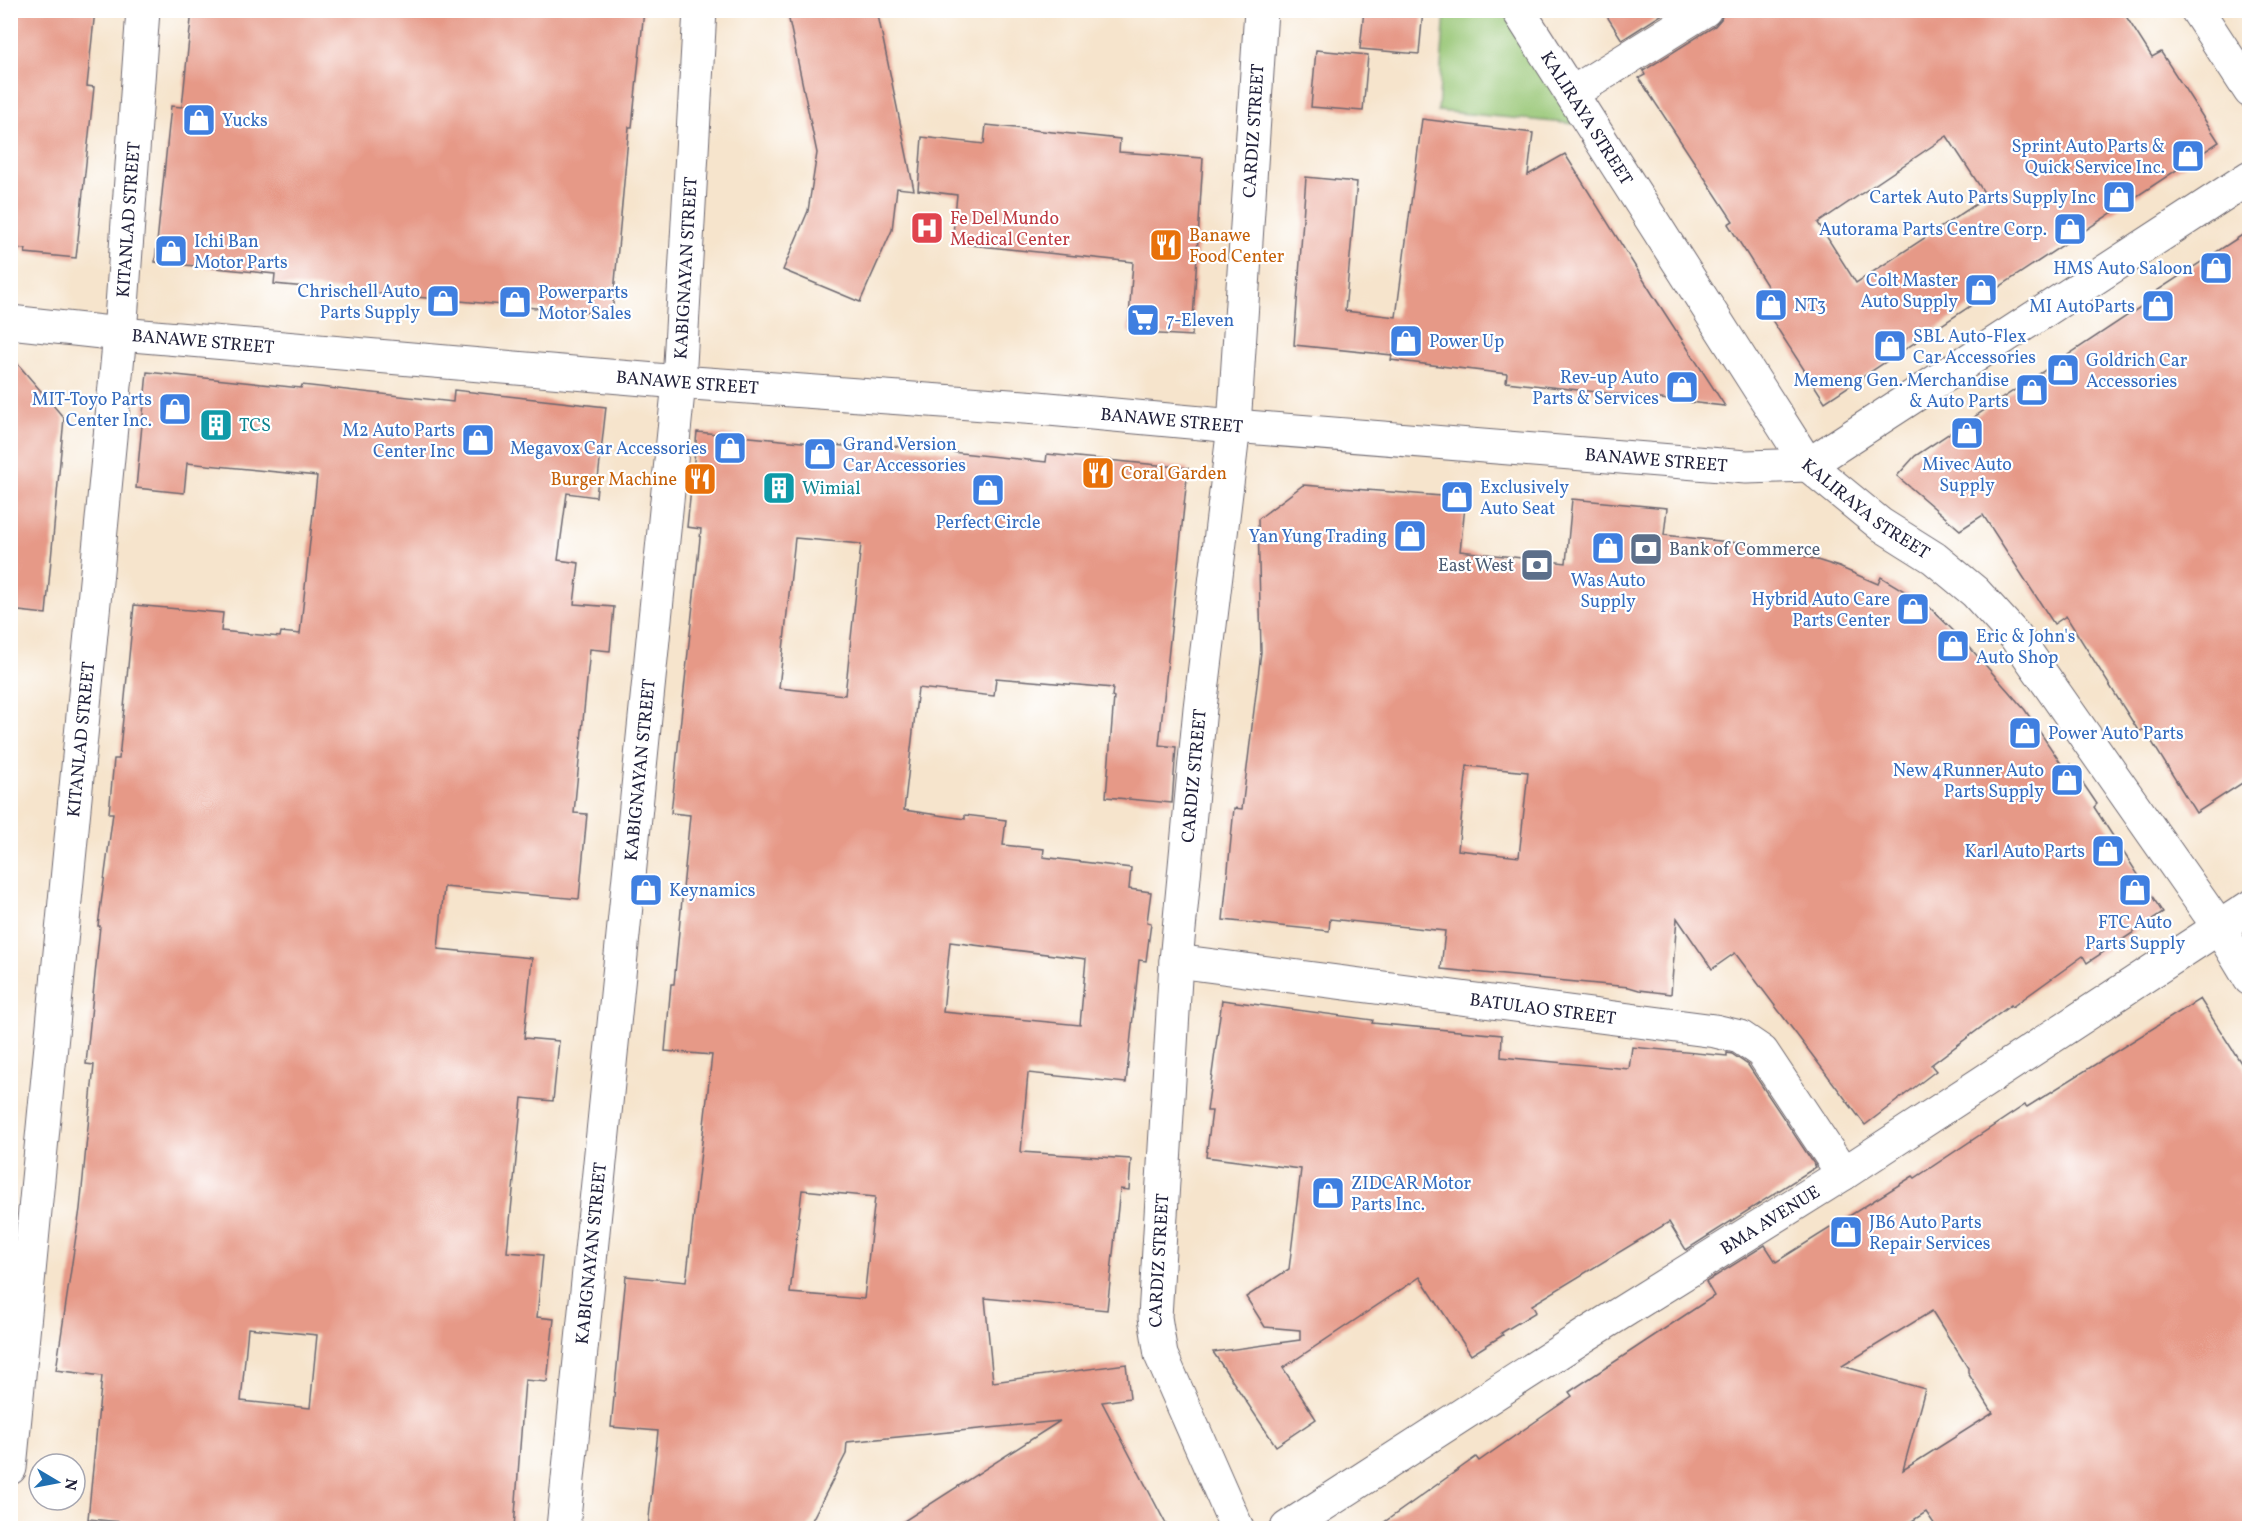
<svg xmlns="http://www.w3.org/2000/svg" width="2260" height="1539" font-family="Vollkorn,serif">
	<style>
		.green { fill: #97c675; stroke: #5c7458; stroke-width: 1.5 }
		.building { fill: #e69987; fill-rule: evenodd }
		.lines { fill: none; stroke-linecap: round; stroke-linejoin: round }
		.street-casing { stroke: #6c666e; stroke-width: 35 }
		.secondary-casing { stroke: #6c666e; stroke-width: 35 }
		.street { stroke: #fff; stroke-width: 33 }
		.secondary { stroke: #fff; stroke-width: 33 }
		.labels { text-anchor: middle; stroke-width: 4.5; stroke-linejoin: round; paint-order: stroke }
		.street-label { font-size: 18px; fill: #22223b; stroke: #fff }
		.shop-label { font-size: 18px; fill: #366cbe; stroke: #fff; text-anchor: end }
		.health-label { font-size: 18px; fill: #be3a42; stroke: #fff; text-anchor: start }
		.food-label { font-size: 18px; fill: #c56008; stroke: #fff; text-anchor: start }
		.culture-label { font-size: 18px; fill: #0d838f; stroke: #fff; text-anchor: start }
		.service-label { font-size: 18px; fill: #4e5e75; stroke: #fff; text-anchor: start }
	</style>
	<rect width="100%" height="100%" fill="#fff"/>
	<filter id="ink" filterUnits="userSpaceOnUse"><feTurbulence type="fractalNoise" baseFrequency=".0167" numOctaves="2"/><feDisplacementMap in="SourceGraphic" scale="12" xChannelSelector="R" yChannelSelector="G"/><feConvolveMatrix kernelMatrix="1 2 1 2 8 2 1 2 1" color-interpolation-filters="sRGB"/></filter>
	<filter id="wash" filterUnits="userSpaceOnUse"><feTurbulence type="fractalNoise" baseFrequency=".008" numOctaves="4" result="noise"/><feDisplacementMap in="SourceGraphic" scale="24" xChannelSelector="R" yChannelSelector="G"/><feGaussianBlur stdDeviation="1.35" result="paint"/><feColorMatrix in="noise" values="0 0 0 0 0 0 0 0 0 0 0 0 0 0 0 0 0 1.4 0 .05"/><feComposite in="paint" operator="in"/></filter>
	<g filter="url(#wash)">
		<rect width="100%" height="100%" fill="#f6e4cc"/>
		<path class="green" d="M1445,11H1503L1576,124L1438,111Z"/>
		<g id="blocks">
			<g class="building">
				<path d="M10,10H95L87,86L94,87L76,258L25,253L26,249L10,248Z"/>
				<path d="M192,10H644L632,127H629L612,315L274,284L275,274L155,262L171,106L182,107Z"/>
				<path d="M787,10H877L914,190L897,188L892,230L860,302L783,270L808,211L817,153Z"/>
				<path d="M1364,10H1423L1419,54L1360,49Z"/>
				<path d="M1603,10H1669L1622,40Z"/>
				<path d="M1724,10H2122L2152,57L2161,52L2219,142L1825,402L1759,300L1771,292L1728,224L1733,221L1639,78L1645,75L1643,71L1715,26L1721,19ZM1947,136L1987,197L1856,283L1818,223Z"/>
				<path d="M1316,50L1368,55L1363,111L1311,107Z"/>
				<path d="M1422,119L1533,133L1528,175L1565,154L1653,295L1725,406L1506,382L1507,374L1391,360L1392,355L1294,345L1306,177L1357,182L1345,311L1396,317Z"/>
				<path d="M986,125L1120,139L1119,152L1203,158L1192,336L1128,332L1133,262L952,243L957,195L918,190L922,137L984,144Z"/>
				<path d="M2250,230V778L2196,813L2144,729L2139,732L2066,616L2054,624L1983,515L1960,530L1897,476L1915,456L2151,300L2149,296Z"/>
				<path d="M10,355L64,418L46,614L10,610Z"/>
				<path d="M147,372L301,388L302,385L453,402L454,390L606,407L596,497L567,493L558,560L579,563L574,604L614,607L610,651L590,649L574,813L587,814L579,899L444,887L438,949L532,958L524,1038L559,1041L553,1101L522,1098L507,1252L543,1255L537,1317L554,1319L547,1382L525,1380L514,1528H190L88,1519L102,1376L56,1370L80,1209L94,1065L86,1064L100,926H98L113,813H109L114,759H119L134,605L223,613L221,631L280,637L281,632L300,634L317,476L187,463L184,493L136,488ZM248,1328L317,1335L310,1408L241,1401Z"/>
				<path d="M697,432L874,449L875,444L1046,462L1047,454L1188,468L1159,745L1176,747L1172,803L1106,797L1114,697L1112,696L1113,688L996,678L994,696L918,688L904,810L965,819V815L1006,820L1003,845L1044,849L1043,857L1131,868L1129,889L1151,892L1147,922L1151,923L1146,961L1139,960L1126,1083L1028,1073L1021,1152L1131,1159L1129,1190L1120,1189L1107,1310L985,1298L993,1382L1126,1364L1130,1398L1102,1402L1168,1528H893L1060,1421L847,1442L846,1454L808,1528H648L658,1431L611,1427L626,1276L686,1282L712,1055L665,1051L671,984H674L690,815L671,813L701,529L687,527ZM795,538L861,544L845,695L779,688ZM950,942L1086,959L1080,1025L943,1012ZM802,1190L875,1197L864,1299L790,1293Z"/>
				<path d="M1303,485L1466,498L1460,551L1566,563L1572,499L1667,508L1664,535L1776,547L1839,567L1878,584L1881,577L1926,604L1965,642L2025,710L2064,768L2070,764L2097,804L2094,807L2163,913L2087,963L2083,956L2012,1007L2011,1005L1931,1065L1936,1071L1865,1125L1735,953L1712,969L1677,918L1671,994L1639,990L1629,987L1441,969L1445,931L1330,919L1329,931L1223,920L1234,808L1242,809L1261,652L1258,519ZM1467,766L1528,772L1519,857L1458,850Z"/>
				<path d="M2200,999L2250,1077V1528H1937L1926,1512L1901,1528H1376L1476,1457L1479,1461L1539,1419L1572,1396L1569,1392L1714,1296L1706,1282L1765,1245L1776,1262L1913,1176L1915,1178L2025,1105L2027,1107ZM1932,1311L1968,1368V1373L1993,1413L1903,1470L1925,1389L1842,1366Z"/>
				<path d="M1222,1000L1373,1020L1372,1023L1502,1035L1501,1057L1629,1069L1632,1047L1727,1056V1053L1732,1054L1748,1065L1816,1167L1686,1250L1669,1222L1532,1305L1536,1312L1501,1333L1503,1335L1471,1355L1420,1277L1283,1368L1316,1419L1276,1446L1213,1352L1300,1340V1330L1265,1327L1246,1297L1289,1269L1301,1169L1206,1157L1212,1111H1207Z"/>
			</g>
		</g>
	</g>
	<g filter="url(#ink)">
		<use href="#blocks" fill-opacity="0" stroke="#6c666e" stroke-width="1.5"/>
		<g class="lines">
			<g class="street-casing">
				<g id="street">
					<path d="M2197,10L2250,91"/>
					<path d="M1572,93L1705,10"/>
					<path id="s1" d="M1176,961L1715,1031L1740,1037L1762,1052L1843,1174"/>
					<path id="s2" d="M10,1468L120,334L143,10"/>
					<path id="s3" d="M563,1528L679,382L700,10"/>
					<path id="s4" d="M1237,1528L1161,1355L1155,1317L1176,961L1200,708L1234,426L1261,10"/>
					<path id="s5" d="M1287,1528L1584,1336L1843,1174L2250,907"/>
				</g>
			</g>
			<g class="secondary-casing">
				<g id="secondary">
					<path id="s6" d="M1518,10L1808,465L1880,524L1934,558L1975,592L2015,636L2218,926L2250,979"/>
					<path id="s7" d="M10,322L120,334L679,382L1038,408L1234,426L1746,467L1808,465L2250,177"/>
				</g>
			</g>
			<use href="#street" class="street"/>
			<use href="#secondary" class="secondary"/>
		</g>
	</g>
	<defs>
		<g id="shop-square" transform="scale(1.725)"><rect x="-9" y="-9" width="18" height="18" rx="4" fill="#3f7fe0" stroke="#fff"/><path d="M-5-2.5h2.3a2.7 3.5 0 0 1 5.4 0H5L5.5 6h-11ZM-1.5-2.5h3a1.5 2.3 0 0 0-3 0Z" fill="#fff"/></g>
		<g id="hospital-square" transform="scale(1.725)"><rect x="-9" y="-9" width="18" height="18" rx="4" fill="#e0444e" stroke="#fff"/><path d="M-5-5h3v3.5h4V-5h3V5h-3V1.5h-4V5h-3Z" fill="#fff"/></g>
		<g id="restaurant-square" transform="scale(1.725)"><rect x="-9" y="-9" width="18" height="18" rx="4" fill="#e8710a" stroke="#fff"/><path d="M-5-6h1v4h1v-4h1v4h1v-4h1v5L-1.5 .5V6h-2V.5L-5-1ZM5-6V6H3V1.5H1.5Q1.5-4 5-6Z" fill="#fff"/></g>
		<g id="supermarket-square" transform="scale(1.725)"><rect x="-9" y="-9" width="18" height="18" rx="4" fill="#3f7fe0" stroke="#fff"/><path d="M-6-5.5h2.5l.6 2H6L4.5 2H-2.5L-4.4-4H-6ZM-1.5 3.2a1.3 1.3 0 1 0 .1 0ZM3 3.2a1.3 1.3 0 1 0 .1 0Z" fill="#fff"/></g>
		<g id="building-square" transform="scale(1.725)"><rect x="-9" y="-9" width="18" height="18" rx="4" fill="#0f9aa8" stroke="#fff"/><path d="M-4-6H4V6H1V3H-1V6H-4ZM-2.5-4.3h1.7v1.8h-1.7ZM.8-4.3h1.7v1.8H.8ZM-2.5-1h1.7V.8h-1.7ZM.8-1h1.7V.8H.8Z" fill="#fff"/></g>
		<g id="bank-square" transform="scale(1.725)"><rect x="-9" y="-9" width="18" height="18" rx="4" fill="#5c6f8a" stroke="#fff"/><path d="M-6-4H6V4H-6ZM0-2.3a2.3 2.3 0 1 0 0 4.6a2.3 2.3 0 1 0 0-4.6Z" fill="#fff"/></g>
	</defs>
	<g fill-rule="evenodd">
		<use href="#shop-square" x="199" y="120"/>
		<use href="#shop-square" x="2188" y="156"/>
		<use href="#shop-square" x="2119" y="197"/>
		<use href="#hospital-square" x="927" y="228"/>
		<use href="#shop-square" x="2070" y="229"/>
		<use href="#restaurant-square" x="1166" y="245"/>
		<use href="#shop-square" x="171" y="251"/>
		<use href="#shop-square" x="2216" y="268"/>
		<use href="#shop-square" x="1981" y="290"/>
		<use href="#shop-square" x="443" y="301"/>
		<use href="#shop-square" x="515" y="302"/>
		<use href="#shop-square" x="1771" y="305"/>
		<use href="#shop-square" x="2158" y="306"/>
		<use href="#supermarket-square" x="1143" y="320"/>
		<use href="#shop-square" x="1406" y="341"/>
		<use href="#shop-square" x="1890" y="346"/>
		<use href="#shop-square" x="2063" y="370"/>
		<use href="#shop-square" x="1682" y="387"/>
		<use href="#shop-square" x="2032" y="390"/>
		<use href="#shop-square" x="175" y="409"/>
		<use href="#building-square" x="216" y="425"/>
		<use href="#shop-square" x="1967" y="433"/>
		<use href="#shop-square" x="478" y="440"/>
		<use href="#shop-square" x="730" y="448"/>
		<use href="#shop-square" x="820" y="454"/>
		<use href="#restaurant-square" x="1098" y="473"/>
		<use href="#restaurant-square" x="700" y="479"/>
		<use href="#building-square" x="779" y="488"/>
		<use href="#shop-square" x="988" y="490"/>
		<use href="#shop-square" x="1457" y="497"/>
		<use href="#shop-square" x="1410" y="536"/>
		<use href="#shop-square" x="1608" y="548"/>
		<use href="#bank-square" x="1646" y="549"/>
		<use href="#bank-square" x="1537" y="565"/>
		<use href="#shop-square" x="1913" y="609"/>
		<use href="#shop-square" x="1953" y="646"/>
		<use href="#shop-square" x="2025" y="733"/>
		<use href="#shop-square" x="2067" y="780"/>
		<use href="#shop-square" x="2108" y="851"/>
		<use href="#shop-square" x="646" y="890"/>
		<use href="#shop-square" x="2135" y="890"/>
		<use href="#shop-square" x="1328" y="1193"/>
		<use href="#shop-square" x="1846" y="1232"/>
	</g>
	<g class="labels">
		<g class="street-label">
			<text dy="6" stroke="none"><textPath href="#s6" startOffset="128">KALIRAYA STREET</textPath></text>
			<text dy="6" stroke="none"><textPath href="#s4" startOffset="1418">CARDIZ STREET</textPath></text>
			<text dy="6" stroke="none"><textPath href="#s2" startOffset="1254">KITANLAD STREET</textPath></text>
			<text dy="6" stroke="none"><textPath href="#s3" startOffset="1266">KABIGNAYAN STREET</textPath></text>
			<text dy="6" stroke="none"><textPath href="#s7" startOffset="194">BANAWE STREET</textPath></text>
			<text dy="6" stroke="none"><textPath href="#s7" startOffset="680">BANAWE STREET</textPath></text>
			<text dy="6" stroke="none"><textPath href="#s7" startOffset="1166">BANAWE STREET</textPath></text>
			<text dy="6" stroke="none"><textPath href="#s7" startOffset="1652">BANAWE STREET</textPath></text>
			<text dy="6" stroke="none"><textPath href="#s6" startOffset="612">KALIRAYA STREET</textPath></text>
			<text dy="6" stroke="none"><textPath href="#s2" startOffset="732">KITANLAD STREET</textPath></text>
			<text dy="6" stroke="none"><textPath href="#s3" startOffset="762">KABIGNAYAN STREET</textPath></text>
			<text dy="6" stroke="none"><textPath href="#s4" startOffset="770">CARDIZ STREET</textPath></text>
			<text dy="6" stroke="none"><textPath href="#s1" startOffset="370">BATULAO STREET</textPath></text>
			<text dy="6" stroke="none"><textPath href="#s5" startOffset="573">BMA AVENUE</textPath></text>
			<text dy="6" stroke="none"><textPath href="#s3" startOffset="276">KABIGNAYAN STREET</textPath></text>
			<text dy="6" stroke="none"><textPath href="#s4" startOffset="284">CARDIZ STREET</textPath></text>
		</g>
		<g class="shop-label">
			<text x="222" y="126" text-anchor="start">Yucks</text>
			<text x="2165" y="152">Sprint Auto Parts &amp;<tspan x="2165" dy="21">Quick Service Inc.</tspan></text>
			<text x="2096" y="203">Cartek Auto Parts Supply Inc</text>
			<text x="2047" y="235">Autorama Parts Centre Corp.</text>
			<text x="194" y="247" text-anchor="start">Ichi Ban<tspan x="194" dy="21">Motor Parts</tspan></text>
			<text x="2193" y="274">HMS Auto Saloon</text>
			<text x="1958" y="286">Colt Master<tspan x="1958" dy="21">Auto Supply</tspan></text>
			<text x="420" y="297">Chrischell Auto<tspan x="420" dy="21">Parts Supply</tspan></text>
			<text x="538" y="298" text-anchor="start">Powerparts<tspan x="538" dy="21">Motor Sales</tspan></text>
			<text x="1794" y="311" text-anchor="start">NT3</text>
			<text x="2135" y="312">MI AutoParts</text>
			<text x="1166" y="326" text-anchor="start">7-Eleven</text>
			<text x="1913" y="342" text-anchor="start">SBL Auto-Flex<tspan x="1913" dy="21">Car Accessories</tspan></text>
			<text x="1429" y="347" text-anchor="start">Power Up</text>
			<text x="2086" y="366" text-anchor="start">Goldrich Car<tspan x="2086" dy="21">Accessories</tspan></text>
			<text x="1659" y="383">Rev-up Auto<tspan x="1659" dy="21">Parts &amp; Services</tspan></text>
			<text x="2009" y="386">Memeng Gen. Merchandise<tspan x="2009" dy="21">&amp; Auto Parts</tspan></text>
			<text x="152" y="405">MIT-Toyo Parts<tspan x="152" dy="21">Center Inc.</tspan></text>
			<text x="455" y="436">M2 Auto Parts<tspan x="455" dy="21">Center Inc</tspan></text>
			<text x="843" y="450" text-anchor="start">Grand Version<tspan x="843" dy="21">Car Accessories</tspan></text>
			<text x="707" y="454">Megavox Car Accessories</text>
			<text x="1967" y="470" text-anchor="middle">Mivec Auto<tspan x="1967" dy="21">Supply</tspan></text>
			<text x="1480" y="493" text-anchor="start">Exclusively<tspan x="1480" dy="21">Auto Seat</tspan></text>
			<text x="988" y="528" text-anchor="middle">Perfect Circle</text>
			<text x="1387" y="542">Yan Yung Trading</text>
			<text x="1608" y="586" text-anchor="middle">Was Auto<tspan x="1608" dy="21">Supply</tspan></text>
			<text x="1890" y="605">Hybrid Auto Care<tspan x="1890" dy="21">Parts Center</tspan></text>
			<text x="1976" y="642" text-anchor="start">Eric &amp; John's<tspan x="1976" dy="21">Auto Shop</tspan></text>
			<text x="2048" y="739" text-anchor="start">Power Auto Parts</text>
			<text x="2044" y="776">New 4Runner Auto<tspan x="2044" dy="21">Parts Supply</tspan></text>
			<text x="2085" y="857">Karl Auto Parts</text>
			<text x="669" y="896" text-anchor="start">Keynamics</text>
			<text x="2135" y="928" text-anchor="middle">FTC Auto<tspan x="2135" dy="21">Parts Supply</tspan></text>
			<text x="1351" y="1189" text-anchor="start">ZIDCAR Motor<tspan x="1351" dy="21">Parts Inc.</tspan></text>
			<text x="1869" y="1228" text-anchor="start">JB6 Auto Parts<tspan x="1869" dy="21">Repair Services</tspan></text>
		</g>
		<g class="health-label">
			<text x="950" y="224">Fe Del Mundo<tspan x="950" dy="21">Medical Center</tspan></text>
		</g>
		<g class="food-label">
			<text x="1189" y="241">Banawe<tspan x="1189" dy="21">Food Center</tspan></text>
			<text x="1121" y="479">Coral Garden</text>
			<text x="677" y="485" text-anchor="end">Burger Machine</text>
		</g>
		<g class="culture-label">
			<text x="239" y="431">TCS</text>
			<text x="802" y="494">Wimial</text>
		</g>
		<g class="service-label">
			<text x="1669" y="555">Bank of Commerce</text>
			<text x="1514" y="571" text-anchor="end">East West</text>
		</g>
	</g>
	<rect width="2260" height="1539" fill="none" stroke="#fff" stroke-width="36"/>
	<g transform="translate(57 1482) rotate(100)"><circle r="28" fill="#ffffff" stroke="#a7a7b1" stroke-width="1.5"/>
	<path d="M0-4.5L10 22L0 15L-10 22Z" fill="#1f6fb2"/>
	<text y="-9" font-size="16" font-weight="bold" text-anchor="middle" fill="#22223b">N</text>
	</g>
</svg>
